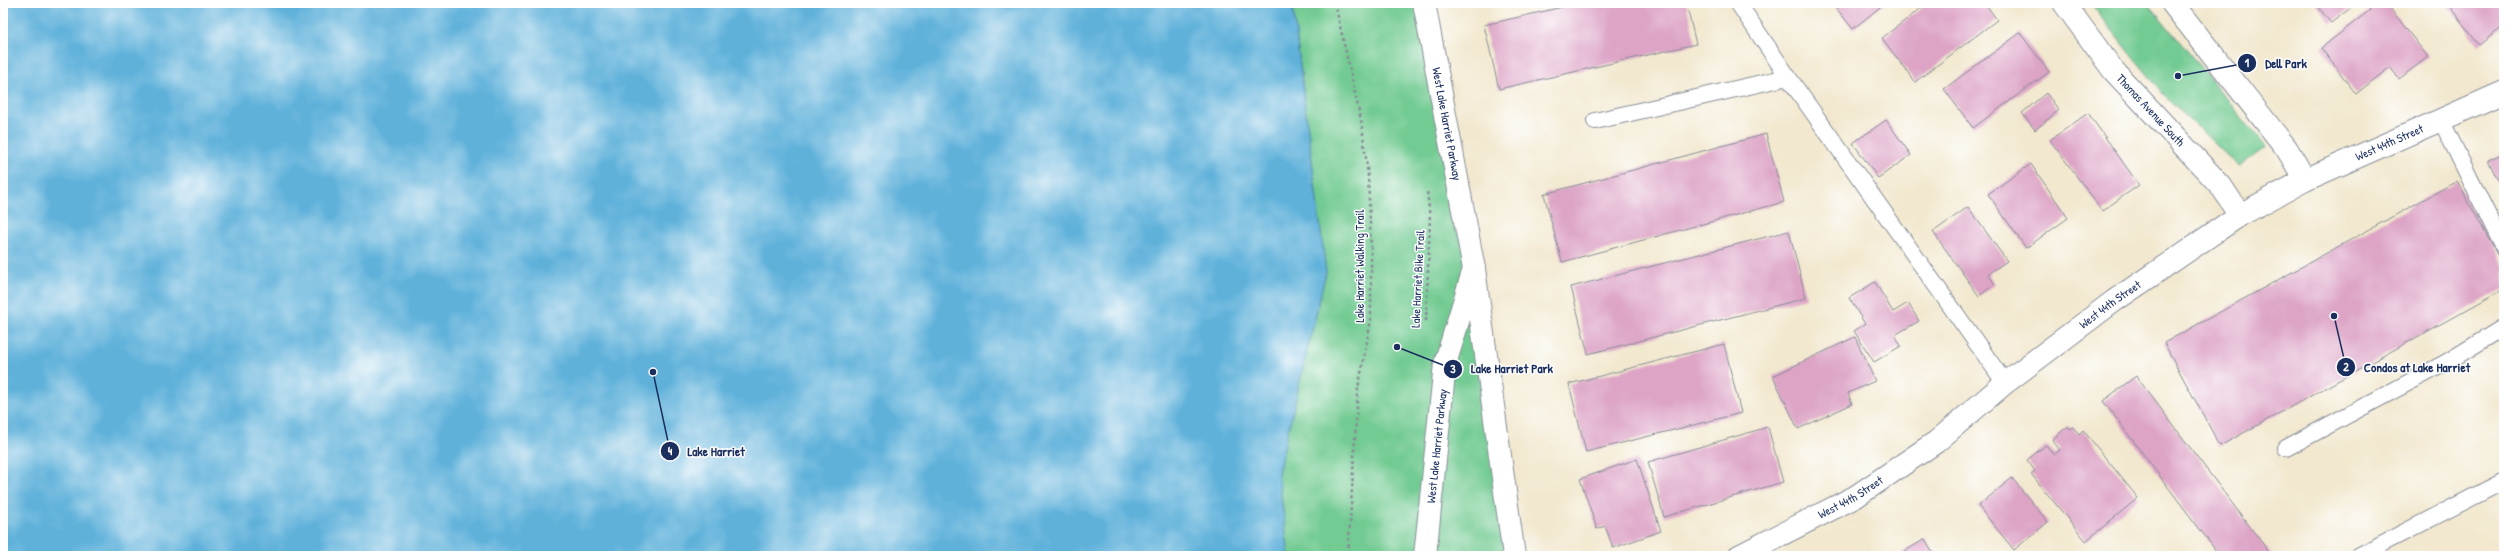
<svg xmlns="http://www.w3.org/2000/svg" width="2507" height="559" font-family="'Patrick Hand',sans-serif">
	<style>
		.green { fill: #72cb92; stroke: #467d78 }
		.water { fill: #5fb1da; stroke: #3d709c }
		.building { fill: #dda4c6 }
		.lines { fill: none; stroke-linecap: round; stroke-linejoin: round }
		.lane-casing { stroke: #868c96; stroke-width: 18 }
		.street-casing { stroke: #868c96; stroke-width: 24 }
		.secondary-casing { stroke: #868c96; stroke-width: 24 }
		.path { stroke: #868c96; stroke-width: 2.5; stroke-dasharray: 3 3; stroke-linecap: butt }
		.lane { stroke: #fff; stroke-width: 16 }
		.street { stroke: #fff; stroke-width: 22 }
		.secondary { stroke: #fff; stroke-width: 22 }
		.labels { text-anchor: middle; stroke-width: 3; stroke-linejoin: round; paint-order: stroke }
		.street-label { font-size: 12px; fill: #1b2f5e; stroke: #fff }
		.leader { fill: none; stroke: #1b2f5e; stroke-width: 1.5 }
		.callout-dot { fill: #1b2f5e; stroke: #fff; stroke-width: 1.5 }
		.mark-label { font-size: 12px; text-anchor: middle; font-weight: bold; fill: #fff }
		.callout-label { font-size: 13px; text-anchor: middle; font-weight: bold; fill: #1b2f5e; stroke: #fff; stroke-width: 3; stroke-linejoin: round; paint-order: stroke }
	</style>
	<rect width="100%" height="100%" fill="#fff"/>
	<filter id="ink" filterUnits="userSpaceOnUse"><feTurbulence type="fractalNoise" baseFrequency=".025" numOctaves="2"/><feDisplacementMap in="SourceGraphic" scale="8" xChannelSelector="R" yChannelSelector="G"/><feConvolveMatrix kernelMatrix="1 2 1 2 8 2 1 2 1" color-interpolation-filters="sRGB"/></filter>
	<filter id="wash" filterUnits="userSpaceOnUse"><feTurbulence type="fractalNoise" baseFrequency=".012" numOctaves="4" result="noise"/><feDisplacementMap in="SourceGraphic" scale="16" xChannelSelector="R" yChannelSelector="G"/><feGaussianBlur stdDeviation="0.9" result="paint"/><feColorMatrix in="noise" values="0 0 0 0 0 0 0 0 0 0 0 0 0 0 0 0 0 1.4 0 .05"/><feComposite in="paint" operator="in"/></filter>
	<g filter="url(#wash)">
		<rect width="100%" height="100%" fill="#f2e8cf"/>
		<g class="green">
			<path d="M1292,3H1424L1514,556H1289L1278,473L1326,272Z"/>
			<path d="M2090,3H2148L2266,147L2239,167L2164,95Z"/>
		</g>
		<path class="water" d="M3,3H1292L1326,272L1278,473L1289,556H3Z"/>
		<g id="blocks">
			<g class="building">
				<path d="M1580,3H1686L1696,44L1499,89L1484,25Z"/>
				<path d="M1832,3H1885L1853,29Z"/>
				<path d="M1928,3H1985L1997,20L1915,82L1882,38Z"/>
				<path d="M2315,3H2357L2331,23Z"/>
				<path d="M2379,3H2386L2428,57L2399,79L2390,67L2356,94L2321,48Z"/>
				<path d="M2447,3H2504V26L2479,45Z"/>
				<path d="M2020,33L2049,72L1973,128L1944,89Z"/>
				<path d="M2046,93L2059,110L2035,130L2022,113Z"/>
				<path d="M2088,113L2139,185L2102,211L2050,140Z"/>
				<path d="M1886,120L1911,155L1878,178L1853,143Z"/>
				<path d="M1766,134L1784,202L1562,262L1544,194Z"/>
				<path d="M2504,153V193L2488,160Z"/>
				<path d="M2031,164L2068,218L2026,248L1988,194Z"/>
				<path d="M2457,181L2504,267V289L2220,446L2164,343Z"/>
				<path d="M1968,207L2007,261L1988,274L1995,284L1979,296L1933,232Z"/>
				<path d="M1789,231L1806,298L1588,354L1571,287Z"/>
				<path d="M1875,282L1893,312L1908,303L1919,321L1895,335L1901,346L1874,362L1854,331L1865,324L1849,298Z"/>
				<path d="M1855,337L1875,381L1848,393L1852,404L1798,429L1773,376Z"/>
				<path d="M1724,344L1741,413L1586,452L1569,384Z"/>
				<path d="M2136,376L2272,556H2220L2103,401Z"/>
				<path d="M2068,426L2070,429L2073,427L2079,434L2083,430L2138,498L2086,541L2031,474L2035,471L2027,460L2046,445L2054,455L2060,450L2052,440Z"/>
				<path d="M1768,427L1783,482L1664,517L1648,462Z"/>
				<path d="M1637,459L1661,531L1613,548L1605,526L1597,529L1580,479Z"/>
				<path d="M2012,478L2048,522L2014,550L1978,506Z"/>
				<path d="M1925,539L1935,556H1897Z"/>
			</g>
		</g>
	</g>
	<g filter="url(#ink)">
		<use href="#blocks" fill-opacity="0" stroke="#868c96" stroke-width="1"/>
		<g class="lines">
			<g class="lane-casing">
				<g id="lane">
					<path d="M1738,3L1788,77L2005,383"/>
					<path d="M2441,120L2504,248"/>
					<path d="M1595,121L1788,77"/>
					<path d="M2286,448L2447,362L2504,327"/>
					<path d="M2358,556L2504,481"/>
				</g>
			</g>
			<g class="street-casing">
				<g id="street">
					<path id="s1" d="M2064,3L2113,70L2221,186L2240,215"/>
					<path d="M2172,3L2287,149L2305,180"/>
					<path d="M1474,269L1514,556"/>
					<path id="s2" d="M1739,556L1855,497L1936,442L2005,383L2114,301L2240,215L2305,180L2504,92"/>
				</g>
			</g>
			<g class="secondary-casing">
				<g id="secondary">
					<path id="s3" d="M1424,3L1474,269L1445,364L1425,556"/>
				</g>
			</g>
			<g class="path">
				<path d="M1335,3L1362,125L1368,176L1371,248V320L1358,389L1348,556"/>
				<path d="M1426,321L1430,219L1427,190"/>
			</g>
			<use href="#lane" class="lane"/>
			<use href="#street" class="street"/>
			<use href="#secondary" class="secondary"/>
		</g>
	</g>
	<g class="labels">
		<g class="street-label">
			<text dy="4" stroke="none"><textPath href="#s1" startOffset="138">Thomas Avenue South</textPath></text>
			<text dy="4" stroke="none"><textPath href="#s3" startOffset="123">West Lake Harriet Parkway</textPath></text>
			<text dy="4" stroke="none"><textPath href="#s2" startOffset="774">West 44th Street</textPath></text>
			<text transform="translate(1360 266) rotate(-90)" y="4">Lake Harriet Walking Trail</text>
			<text transform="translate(1418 279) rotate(-87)" y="4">Lake Harriet Bike Trail</text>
			<text dy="4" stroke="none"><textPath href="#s2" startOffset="450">West 44th Street</textPath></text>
			<text transform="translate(1437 446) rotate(-84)" y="4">West Lake Harriet Parkway</text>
			<text dy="4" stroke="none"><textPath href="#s2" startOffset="126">West 44th Street</textPath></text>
		</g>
	</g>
	<path class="leader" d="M2178 76L2247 63M2334 316L2346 367M1397 347L1453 369M653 372L670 451"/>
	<g class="callout-dot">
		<circle cx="2178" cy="76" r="4"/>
		<circle cx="2334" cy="316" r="4"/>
		<circle cx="1397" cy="347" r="4"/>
		<circle cx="653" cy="372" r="4"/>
		<circle cx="2247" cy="63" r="10"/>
		<circle cx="2346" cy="367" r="10"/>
		<circle cx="1453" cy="369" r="10"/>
		<circle cx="670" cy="451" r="10"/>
	</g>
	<g class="mark-label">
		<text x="2247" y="67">1</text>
		<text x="2346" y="371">2</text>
		<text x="1453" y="373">3</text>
		<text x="670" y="455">4</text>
	</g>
	<g class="callout-label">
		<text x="2286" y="68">Dell Park</text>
		<text x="2417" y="372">Condos at Lake Harriet</text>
		<text x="1512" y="373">Lake Harriet Park</text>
		<text x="716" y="456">Lake Harriet</text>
	</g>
	<rect width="2507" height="559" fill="none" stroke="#fff" stroke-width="16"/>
</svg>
